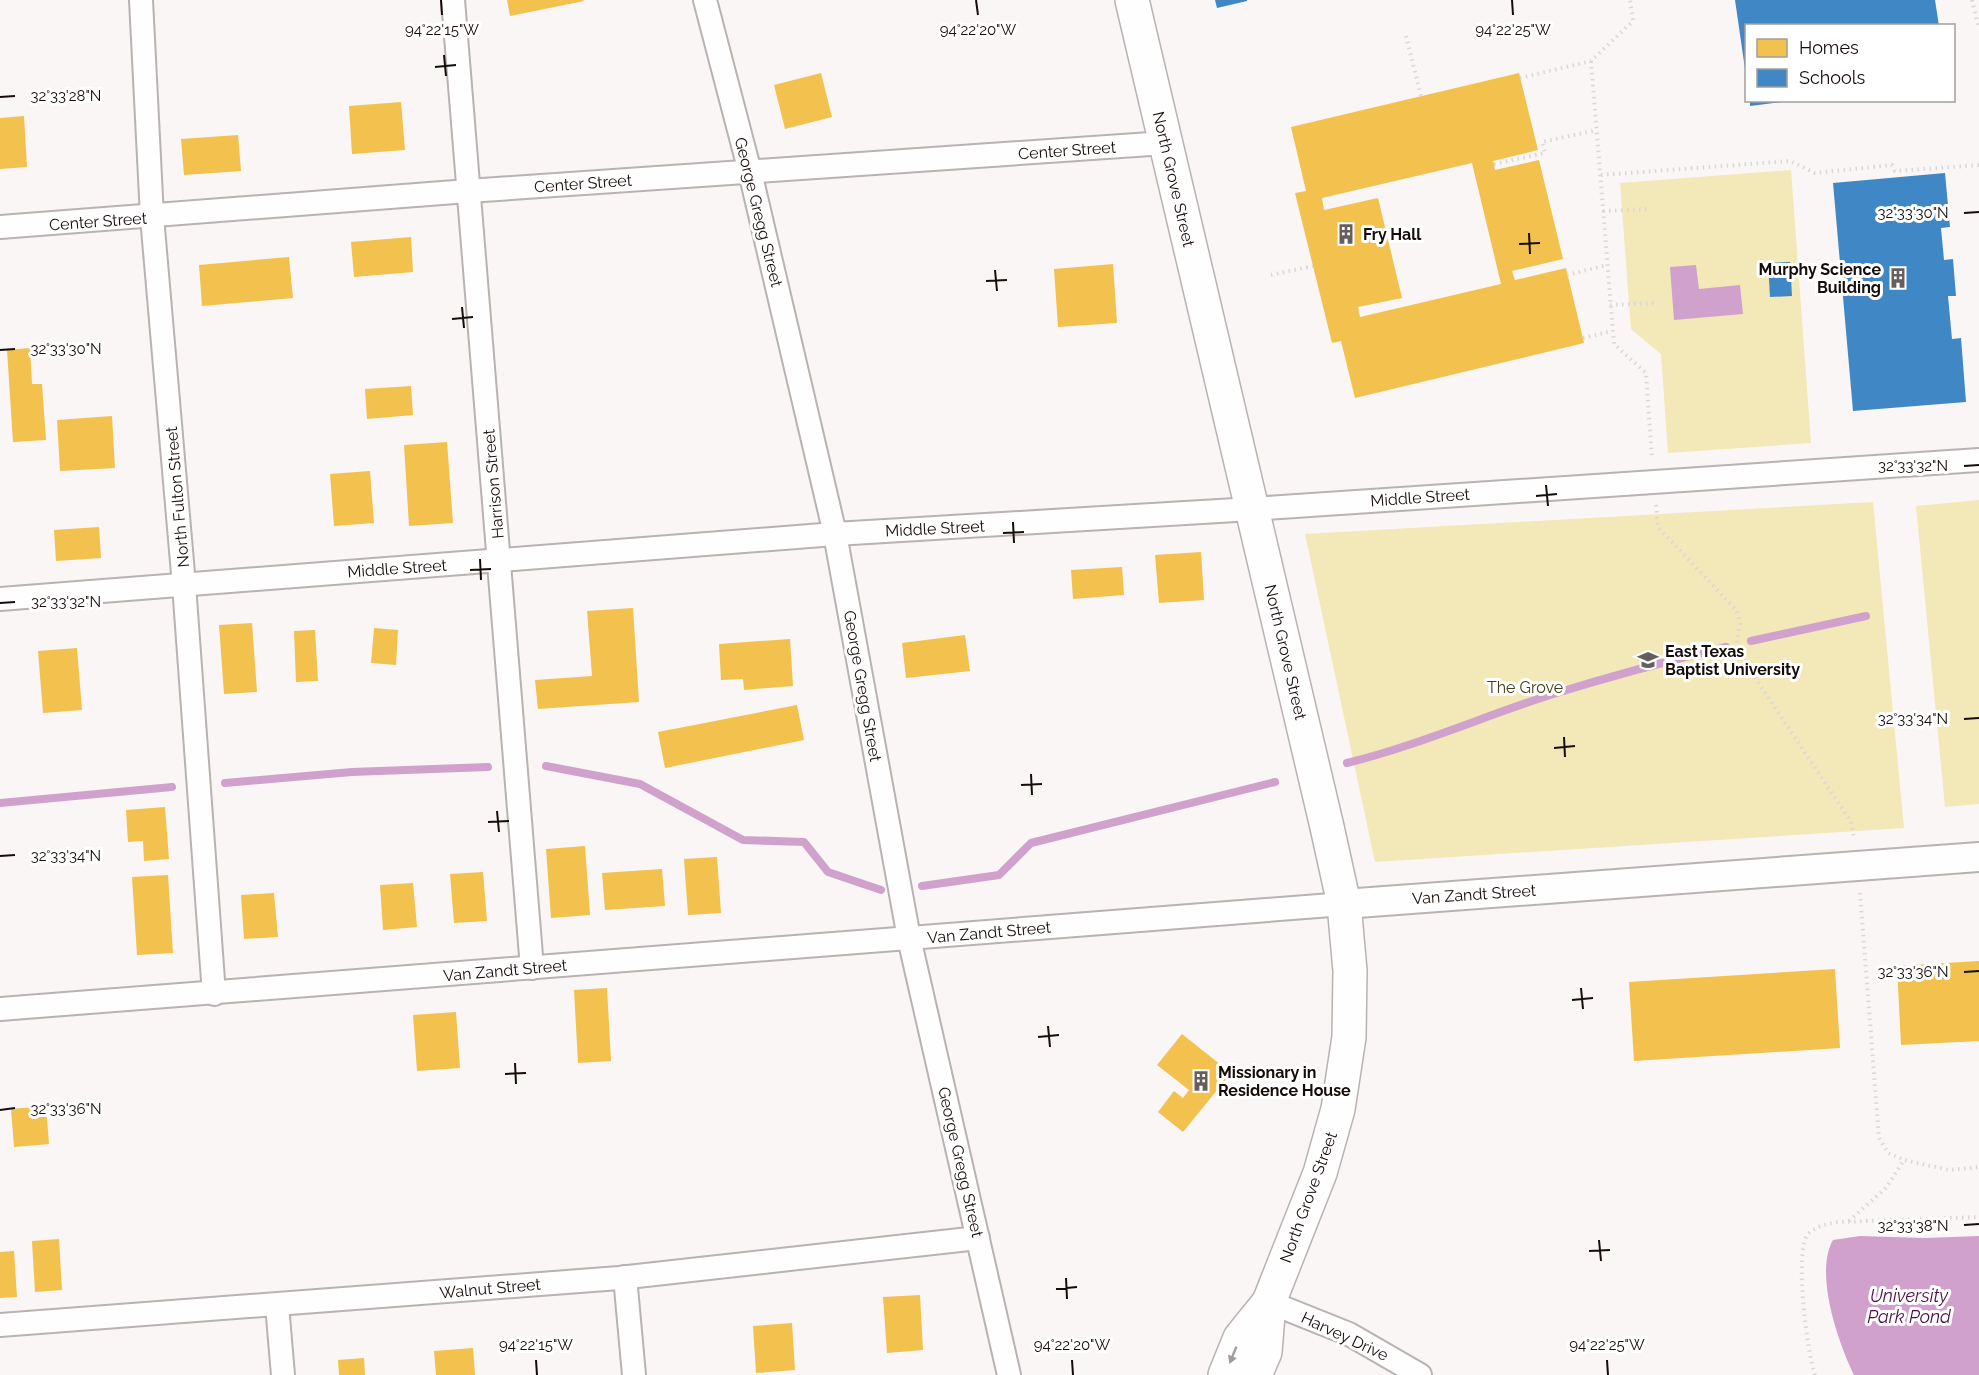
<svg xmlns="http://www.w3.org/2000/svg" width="1979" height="1375" font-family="Raleway,sans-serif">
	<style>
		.green { fill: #f3e8b7 }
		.water { fill: #d1a1cd }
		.homes { fill: #f2c14e; fill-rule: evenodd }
		.schools { fill: #3f88c5 }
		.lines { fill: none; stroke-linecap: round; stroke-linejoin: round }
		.stream { stroke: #d1a1cd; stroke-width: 8 }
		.minor-casing { stroke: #b9b2b0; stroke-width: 26 }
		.tertiary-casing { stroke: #b9b2b0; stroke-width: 32 }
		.secondary-casing { stroke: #b9b2b0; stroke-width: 36 }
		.path { stroke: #d9d7d7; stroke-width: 4; stroke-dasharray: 1.5 4.5; stroke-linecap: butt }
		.minor { stroke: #fefefe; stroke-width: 22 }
		.tertiary { stroke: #fefefe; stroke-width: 28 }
		.secondary { stroke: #fefefe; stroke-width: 33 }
		.oneway { fill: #a19d9c }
		.ticks { fill: none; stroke: #160c09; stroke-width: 2 }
		.labels { text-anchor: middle; stroke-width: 6; stroke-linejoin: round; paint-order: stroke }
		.street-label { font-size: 16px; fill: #160c09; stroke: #fff }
		.poi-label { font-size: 16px; font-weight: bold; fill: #160c09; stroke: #fff; text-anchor: start }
		.park-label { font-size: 16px; fill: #443d15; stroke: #fff }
		.water-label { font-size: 18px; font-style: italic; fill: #4b0e4a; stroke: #fff }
		.ticks-label { font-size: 15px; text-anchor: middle; fill: #160c09; stroke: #fff; stroke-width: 6; stroke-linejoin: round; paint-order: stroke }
	</style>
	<rect width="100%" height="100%" fill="#faf6f6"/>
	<g class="green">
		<path d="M1791,170L1811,443L1668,453L1661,354L1631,329L1620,183Z"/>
		<path d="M1979,500V804L1945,807L1916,506Z"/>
		<path d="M1873,502L1904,828L1375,862L1305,534Z"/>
	</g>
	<g class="water">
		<path d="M1696,265L1699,289L1740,285L1743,314L1674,320L1670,267Z"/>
		<path d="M1860,1236L1925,1238L1979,1236V1375H1854C1838,1342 1814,1273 1833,1240Z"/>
	</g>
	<g class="homes">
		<path d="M507,0H583L584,1L510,16Z"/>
		<path d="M821,73L832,117L785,129L774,85Z"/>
		<path d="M1519,73L1538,150L1493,161L1494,164L1495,170L1539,160L1563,259L1512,271L1515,280L1566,268L1584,343L1355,398L1341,341L1332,343L1295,193L1306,191L1291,127ZM1472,163L1501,284L1360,317L1358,307L1402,298L1378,198L1324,210L1322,198Z"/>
		<path d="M401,102L405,150L352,154L349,106Z"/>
		<path d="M24,116L27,167L0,169V118Z"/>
		<path d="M238,135L241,171L184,175L181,139Z"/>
		<path d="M411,237L413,272L354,277L351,242Z"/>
		<path d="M289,257L293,298L202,306L199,265Z"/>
		<path d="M1113,264L1117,323L1058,327L1054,269Z"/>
		<path d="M30,348L32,384H42L46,440L13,442L7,350Z"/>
		<path d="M411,386L413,415L367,419L365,389Z"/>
		<path d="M112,416L115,468L60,471L57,420Z"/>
		<path d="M447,442L453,523L409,526L404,445Z"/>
		<path d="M370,471L374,523L334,526L330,474Z"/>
		<path d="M99,527L101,558L56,561L54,530Z"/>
		<path d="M1201,552L1204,600L1159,603L1155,555Z"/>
		<path d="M1122,567L1124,595L1073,599L1071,570Z"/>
		<path d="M633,608L639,702L538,709L535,680L592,676L587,611Z"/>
		<path d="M252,623L257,692L224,694L219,625Z"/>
		<path d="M374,628L398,630L396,665L371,663Z"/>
		<path d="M315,630L318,681L296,682L294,631Z"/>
		<path d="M965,635L970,671L906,678L902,643Z"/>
		<path d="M790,639L793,686L744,690L743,679L721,680L719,644Z"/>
		<path d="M77,648L82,710L43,713L38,651Z"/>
		<path d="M797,705L804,740L665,768L658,732Z"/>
		<path d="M165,807L169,859L144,861L143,841L128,842L126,810Z"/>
		<path d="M585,846L590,915L551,918L546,849Z"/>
		<path d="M717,857L721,913L688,915L684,859Z"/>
		<path d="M662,869L665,906L605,910L602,873Z"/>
		<path d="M483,872L487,921L454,923L450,874Z"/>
		<path d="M168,875L173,953L137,955L132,877Z"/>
		<path d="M413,883L417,927L383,930L380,885Z"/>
		<path d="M274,893L278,937L244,939L241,895Z"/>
		<path d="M1979,961V1041L1901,1045L1897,966Z"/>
		<path d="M1835,969L1840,1048L1634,1061L1629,982Z"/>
		<path d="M607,988L611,1061L578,1063L574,990Z"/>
		<path d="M456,1012L460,1068L417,1071L413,1015Z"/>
		<path d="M1182,1034L1231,1073L1183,1132L1158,1112L1174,1091L1183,1098L1189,1090L1157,1065Z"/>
		<path d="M46,1106L49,1144L14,1147L11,1109Z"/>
		<path d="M59,1239L62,1290L35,1292L32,1241Z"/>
		<path d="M14,1251L17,1297L0,1298V1252Z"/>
		<path d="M920,1295L923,1350L887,1353L883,1297Z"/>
		<path d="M792,1323L795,1370L756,1373L753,1326Z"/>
		<path d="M473,1348L475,1375H436L434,1351Z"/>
		<path d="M364,1358L365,1375H339L338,1360Z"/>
	</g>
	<g class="schools">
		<path d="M1215,0H1247V1L1217,8Z"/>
		<path d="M1735,0H1935L1939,26H1746L1745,69Z"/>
		<path d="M1750,100H1783V102L1750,106Z"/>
		<path d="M1945,173L1950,227L1941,228L1944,260L1953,259L1956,296H1948L1952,339L1961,338L1966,402L1853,411L1833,183Z"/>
		<path d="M1790,262L1792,296L1770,297L1768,263Z"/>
	</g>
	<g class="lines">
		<g class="stream">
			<path d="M1751,641L1866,616"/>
			<path d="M1347,763C1416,746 1482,717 1550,695C1608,677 1667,661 1726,647"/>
			<path d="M546,766L640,784L743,840L804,842L828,872L881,890"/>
			<path d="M225,783L352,772L488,767"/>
			<path d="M0,803L172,787"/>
			<path d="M922,886L999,875L1031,843L1275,782"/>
		</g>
		<g class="minor-casing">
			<g id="minor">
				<path d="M141,0L152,217L184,585L214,994"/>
				<path d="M453,0L532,968"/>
				<path d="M705,0L750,172L835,534L909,938L1009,1375"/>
				<path d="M0,227L468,191L1165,143"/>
				<path d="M0,599L835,534L1252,509L1979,460"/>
				<path d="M0,1009L1344,904"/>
				<path d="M625,1277L634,1375"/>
				<path d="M1269,1302L1349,1334L1420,1375"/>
				<path d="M277,1305L283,1375"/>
				<path d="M0,1325L619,1278L978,1238"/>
			</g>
		</g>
		<g class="tertiary-casing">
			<path id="tertiary" d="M1344,904L1979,857"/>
		</g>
		<g class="secondary-casing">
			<g id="secondary">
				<path d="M1132,0L1327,827L1344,904L1350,971L1349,1037L1338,1109L1320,1173L1269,1302L1240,1338L1225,1375"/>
				<path d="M1255,1375L1265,1352L1269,1302"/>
			</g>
		</g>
		<g class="path">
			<path d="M1972,0L1979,29"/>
			<path d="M1406,36L1421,96"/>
			<path d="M1591,61L1614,344L1646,373L1652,458"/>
			<path d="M1520,78L1591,61L1633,21L1630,0"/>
			<path d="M1494,164L1545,153L1542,142L1597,130"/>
			<path d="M1601,175L1790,161L1815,173L1892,165L1895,171L1979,165"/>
			<path d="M1603,211L1649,209"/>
			<path d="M1271,275L1313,266"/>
			<path d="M1567,275L1607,265"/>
			<path d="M1610,305L1658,303"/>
			<path d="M1583,338L1612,331"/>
			<path d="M1656,505L1658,527L1737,611L1740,624L1736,649L1851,822L1854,838"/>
			<path d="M1860,893L1879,1138L1888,1153L1904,1160"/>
			<path d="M1849,1221L1886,1188L1904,1160L1949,1170L1979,1167"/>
			<path d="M1815,1375C1807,1353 1794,1250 1808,1234C1816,1226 1827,1224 1838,1222L1979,1217"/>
		</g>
		<use href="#minor" class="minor"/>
		<use href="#tertiary" class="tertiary"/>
		<use href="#secondary" class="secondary"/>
	</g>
	<defs><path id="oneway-solid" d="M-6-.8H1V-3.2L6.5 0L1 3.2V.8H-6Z" transform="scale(1.5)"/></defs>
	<use class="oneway" href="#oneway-solid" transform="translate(1233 1355) rotate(112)"/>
	<path class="ticks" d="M441,0L442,15M976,0L978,15M1512,0L1513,15M444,55L446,76M435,67L456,65M0,97L15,96M1964,213L1979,212M1529,233L1530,254M1519,244L1540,243M995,270L997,291M986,281L1007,280M462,307L464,328M452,319L473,317M0,350L15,349M1964,466L1979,465M1546,485L1548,506M1536,496L1557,494M1013,522L1014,543M1003,533L1024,532M480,559L481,580M470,570L491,569M0,603L15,602M1964,719L1979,718M1564,737L1565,757M1554,748L1575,746M1031,774L1032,795M1021,785L1042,784M497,811L499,832M488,822L509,821M0,856L15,855M1964,972L1979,971M1581,988L1583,1009M1572,1000L1593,998M1048,1026L1050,1047M1038,1037L1059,1035M515,1063L516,1084M505,1074L526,1073M0,1110L15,1108M1964,1225L1979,1224M1599,1240L1601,1261M1589,1251L1610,1250M1066,1278L1067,1299M1056,1289L1077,1287M536,1360L537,1375M1072,1360L1073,1375M1607,1360L1608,1375"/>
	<defs>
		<g id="building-bare" transform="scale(1.62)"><path d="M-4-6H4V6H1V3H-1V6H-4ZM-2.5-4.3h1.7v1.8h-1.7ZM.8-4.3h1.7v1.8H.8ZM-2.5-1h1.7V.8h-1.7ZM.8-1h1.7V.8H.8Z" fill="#665e5c" stroke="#fff" stroke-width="2.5" paint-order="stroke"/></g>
		<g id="university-bare" transform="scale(1.62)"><path d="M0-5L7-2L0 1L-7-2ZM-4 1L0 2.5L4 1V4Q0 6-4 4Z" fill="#665e5c" stroke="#fff" stroke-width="2.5" paint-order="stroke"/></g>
	</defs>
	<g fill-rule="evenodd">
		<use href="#building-bare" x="1346" y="234"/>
		<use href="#building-bare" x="1898" y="278"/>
		<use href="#university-bare" x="1648" y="660"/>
		<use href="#building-bare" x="1201" y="1081"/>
	</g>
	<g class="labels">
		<g class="street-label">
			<text transform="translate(1067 150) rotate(-4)" y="6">Center Street</text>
			<text transform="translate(1174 179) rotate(77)" y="6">North Grove Street</text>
			<text transform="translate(583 183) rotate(-4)" y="6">Center Street</text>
			<text transform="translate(759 212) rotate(76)" y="6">George Gregg Street</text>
			<text transform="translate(98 221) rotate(-4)" y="6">Center Street</text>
			<text transform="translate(493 484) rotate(-95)" y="6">Harrison Street</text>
			<text transform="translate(177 497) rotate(-95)" y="6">North Fulton Street</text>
			<text transform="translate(1420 497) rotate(-4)" y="6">Middle Street</text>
			<text transform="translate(935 528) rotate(-3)" y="6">Middle Street</text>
			<text transform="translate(397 568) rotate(-4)" y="6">Middle Street</text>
			<text transform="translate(1286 652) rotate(77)" y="6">North Grove Street</text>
			<text transform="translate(863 686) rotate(80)" y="6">George Gregg Street</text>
			<text transform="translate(1474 894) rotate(-4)" y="6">Van Zandt Street</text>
			<text transform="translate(989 932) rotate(-5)" y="6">Van Zandt Street</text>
			<text transform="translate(505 970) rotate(-5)" y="6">Van Zandt Street</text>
			<text transform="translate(961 1162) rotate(77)" y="6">George Gregg Street</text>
			<text transform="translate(1308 1197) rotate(-70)" y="6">North Grove Street</text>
			<text transform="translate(490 1288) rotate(-5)" y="6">Walnut Street</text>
			<text transform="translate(1345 1336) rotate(25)" y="6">Harvey Drive</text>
		</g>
		<g class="poi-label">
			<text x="1363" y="240">Fry Hall</text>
			<text x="1881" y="275" text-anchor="end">Murphy Science<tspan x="1881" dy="18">Building</tspan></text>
			<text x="1665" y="657">East Texas<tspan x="1665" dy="18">Baptist University</tspan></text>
			<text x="1218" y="1078">Missionary in<tspan x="1218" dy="18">Residence House</tspan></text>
		</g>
		<g class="park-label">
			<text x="1525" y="693">The Grove</text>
		</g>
		<g class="water-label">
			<text x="1909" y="1302">University<tspan x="1909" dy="21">Park Pond</tspan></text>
		</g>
	</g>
	<g class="ticks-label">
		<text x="442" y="35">94°22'15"W</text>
		<text x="978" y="35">94°22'20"W</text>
		<text x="1513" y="35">94°22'25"W</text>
		<text x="66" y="101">32°33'28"N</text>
		<text x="1913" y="218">32°33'30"N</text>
		<text x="66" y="354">32°33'30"N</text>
		<text x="1913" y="471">32°33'32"N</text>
		<text x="66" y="607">32°33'32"N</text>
		<text x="1913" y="724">32°33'34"N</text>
		<text x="66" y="861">32°33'34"N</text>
		<text x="1913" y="977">32°33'36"N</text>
		<text x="66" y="1114">32°33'36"N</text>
		<text x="1913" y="1231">32°33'38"N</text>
		<text x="536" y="1350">94°22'15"W</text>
		<text x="1072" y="1350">94°22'20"W</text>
		<text x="1607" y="1350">94°22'25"W</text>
	</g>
	<rect x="1745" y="24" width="210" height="78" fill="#ffffff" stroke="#a29e9d" stroke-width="1.5"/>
	<rect x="1757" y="39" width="30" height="18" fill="#f2c14e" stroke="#a29e9d" stroke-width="1.5"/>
	<text x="1799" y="54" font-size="18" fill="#160c09">Homes</text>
	<rect x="1757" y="69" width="30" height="18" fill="#3f88c5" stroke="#a29e9d" stroke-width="1.5"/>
	<text x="1799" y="84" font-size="18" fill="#160c09">Schools</text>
</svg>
